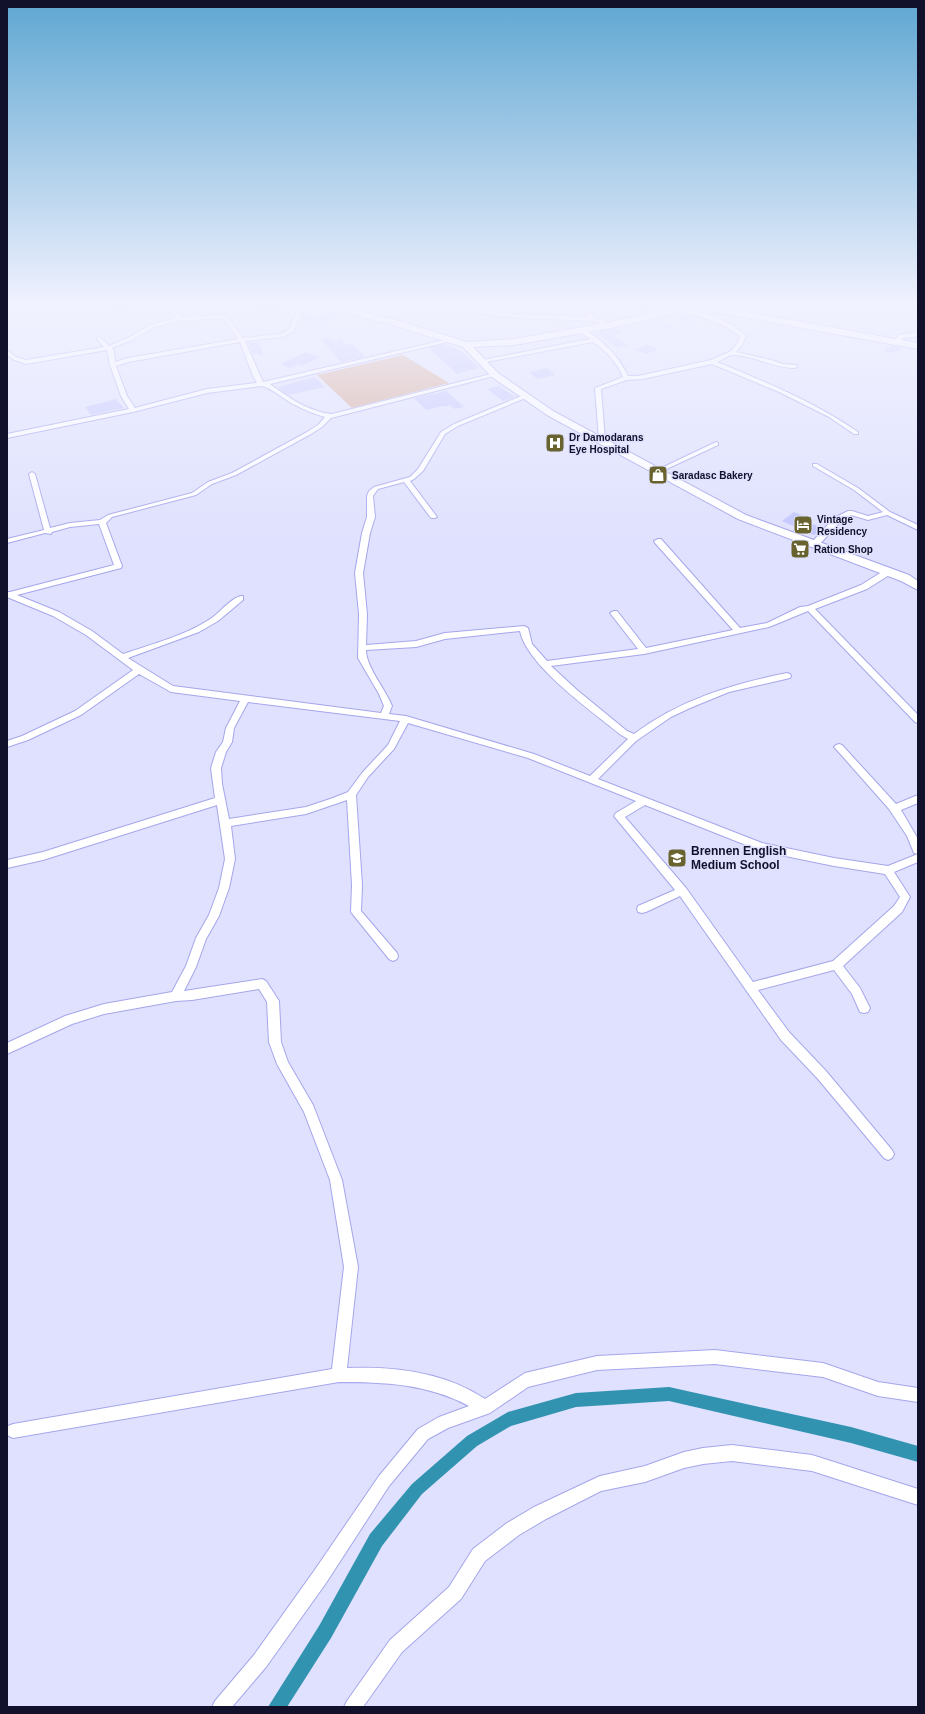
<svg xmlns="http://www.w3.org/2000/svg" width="925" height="1714" font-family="Arial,sans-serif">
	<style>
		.green { fill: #d5a693 }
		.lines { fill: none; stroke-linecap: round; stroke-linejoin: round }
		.canal { fill: #3293b1; fill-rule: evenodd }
		.building { fill: #c3c6fe }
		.minor-casing { stroke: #a5a6eb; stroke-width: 2 }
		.primary-casing { stroke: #a5a6eb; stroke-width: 2 }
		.minor { fill: #fff; fill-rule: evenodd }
		.primary { fill: #fff; fill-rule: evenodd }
		.labels { text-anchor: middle; stroke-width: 3; stroke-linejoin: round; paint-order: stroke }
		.far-poi-label { font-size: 10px; font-weight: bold; fill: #12112b; stroke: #dfe1fe; text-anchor: start }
		.poi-label { font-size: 12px; font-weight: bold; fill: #12112b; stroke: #dfe1fe; text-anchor: start }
	</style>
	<rect width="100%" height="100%" fill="#dfe1fe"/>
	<path class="green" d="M403,355L449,383L352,408L317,375Z"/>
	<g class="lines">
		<path class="canal" d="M669,1387L851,1427L918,1446V1462L851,1443L669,1401L576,1407L511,1426L477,1446L422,1494L382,1546L331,1638L287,1707H268L319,1626L370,1534L412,1484L467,1436L508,1412L576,1393Z"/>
	</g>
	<g class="building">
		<path d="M117,305H129L137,312L116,317L105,308Z"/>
		<path d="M286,305V311L256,313V306Z"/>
		<path d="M636,305H645L650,311L641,313Z"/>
		<path d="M327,312L339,315L324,326L300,320L302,314L321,316Z"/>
		<path d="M684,314L699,318L700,320L693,322L694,324L683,325L679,316H685Z"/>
		<path d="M661,319L678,329L640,324L646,321Z"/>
		<path d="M616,328L622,333L614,335L628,345L616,348L596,332Z"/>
		<path d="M330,337L332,340L341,338L347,345L353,344L365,357L341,362L321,339Z"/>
		<path d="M259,342L263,355L252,353L248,343Z"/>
		<path d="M444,344L461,351L479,368L457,374L429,348Z"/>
		<path d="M645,344L658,349L647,354L635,350Z"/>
		<path d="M891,346L903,348L894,353L883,351Z"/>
		<path d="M306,352L320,357L302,366L298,364L290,368L281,364Z"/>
		<path d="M547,368L556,375L537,379L529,372Z"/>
		<path d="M315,377L325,387L288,395L278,387Z"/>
		<path d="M499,386L515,397L503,401L487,389Z"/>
		<path d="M446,391L464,407L455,409L450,405L444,407L443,406L426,410L414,398Z"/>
		<path d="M116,399L124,408L91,415L85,407Z"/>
		<path d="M794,512L811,519L807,522L823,528L814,535L782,521Z"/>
	</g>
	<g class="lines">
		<g class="minor-casing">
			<g id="minor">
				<path d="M167,305H173L181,317L226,315L243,338L281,334L289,330L299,307L302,305H309L303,309L293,332L282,337L245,341L263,382L453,338L456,340L270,384C288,397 309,412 332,414L495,373L498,375L331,418L322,427L311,434L236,475L212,484L196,495L112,517L106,523L122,566L121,568L17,595L59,612L92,631L123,654C152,644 188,635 213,617C220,612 234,595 243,596V600L218,621L199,632L128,658L173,686L381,713L384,706L379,694L358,658L359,614L355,573L362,533L367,517V496L369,491L374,487L410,477L418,469L441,432L454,424L526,394L528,395V397L458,426L445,434L423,471L414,479L410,481L437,517L435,518H431L404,482L378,489L373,496L375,517L370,533L363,573L367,614L366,645L416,641L445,633L524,626L528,628L532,644L547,661L638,649L610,613L614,611H617L646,648L733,630L655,543L654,541L658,539H661L740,628L767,623L800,607L808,606L861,585L885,570H891V574L867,589L815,609L918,715V723L915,722L808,611L769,627L644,654L551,666L577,690L627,731L634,734C679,700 732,684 787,673L790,674L791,676L790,678L729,692L690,708L671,717L636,741L598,779L762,843L834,858L888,866L918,854V862L894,872L910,897L902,912L843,966L860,988L870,1008L868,1012L864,1013L860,1012L852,994L834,970L758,990L789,1032L826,1071L892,1150L894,1154L892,1158L888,1160L884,1158L818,1079L781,1040L680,896L646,912L642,913L638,912L637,909L638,906L675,890L614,816L616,813L636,801L528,758L408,723L394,749L368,777L356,795L362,885L361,911L397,953L398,956L397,959L393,961L389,959L351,912L352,885L347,800L306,814L231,826L235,859L229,888L219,916L206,939L196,967L184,991L262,979L266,981L279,1001L281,1042L288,1062L313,1105L342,1180L358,1267L347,1368C394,1366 445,1372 485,1399L525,1373L597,1356L715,1350L823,1363L878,1382L918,1388V1402L878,1396L823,1377L715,1364L597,1370L528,1387L490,1413L448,1428L428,1439L389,1486L326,1583L266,1667L232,1707H212L215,1701L254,1655L314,1571L379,1476L418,1429L439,1417L469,1406C428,1384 385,1382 339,1382L13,1438L7,1435L8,1426L13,1424L332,1369L344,1267L330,1180L304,1112L277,1064L269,1042L267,1002L259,989L192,1000L176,1001L104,1014L72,1024L7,1054V1043L65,1016L104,1004L172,992L186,966L196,938L209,915L219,888L225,859L217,805L43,860L7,868V860L43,852L215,798L211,768L216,752L223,742L226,728L240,701L171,692L139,674L81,715L28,740L7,747V741L22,736L75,711L133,670L86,635L53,616L7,597V592H10L114,565L99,524L70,527L52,532L51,534L45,533L7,543V539L44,530L29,474L32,472L35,474L50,528L70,523L100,520L108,515L192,493L208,482L232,473L307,432L318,425L325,417C314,414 304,410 295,405C286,401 269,386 261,386L207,393L133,412L7,438V434L129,409L121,396L110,365L107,350L26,364L12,359L7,355V350L16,357L26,360L104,347L97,339L100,337L109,346L128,338L150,325L176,318ZM223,318L238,339L128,358L115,362L114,351L112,348L132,340L154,327L179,321ZM240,342L253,376L257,383L207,389L135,408L127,396L116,366L129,362ZM520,631C527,666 593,712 621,735L628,739L590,776L534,754L406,716L389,714L392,706C386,690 366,667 366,650L416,647L445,639ZM248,702L400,721L388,745L362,773L348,792L333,798L306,807L229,819L222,784L221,768L226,752L232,742L234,728ZM645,805L761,851L834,866L885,874L900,897L894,906L833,961L753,982L686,888L625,817Z"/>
				<path d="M402,305H422L520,314L588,317L581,305H587L594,318L602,320L609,326L604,327L598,322L592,321L520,318Z"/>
				<path d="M543,305H555L552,307Z"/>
				<path d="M763,305H770L755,316H751V314Z"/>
				<path d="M678,308C702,312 728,318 746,336L742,345L736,352L771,360L783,364L797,365V367L795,368C773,368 755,356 734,355C730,354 722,360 717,362C766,382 814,402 858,432V434H854L829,417L779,392L712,364L643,379L627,380L601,389L605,440L602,442L599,440L595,388L623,377C616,361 607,352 593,342L481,363L478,361L590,339L580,332L579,331L582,329C601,337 620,358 628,376H638L711,360L731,351L737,344L740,336C720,321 700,316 676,311V309Z"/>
				<path d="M918,330V335L914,337L903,338L899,343L894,342L899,335L913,333Z"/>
				<path d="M716,442L718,443V445L658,473L653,472Z"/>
				<path d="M813,464H817L858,488L890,512L918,525V530L887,515L868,520L851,515L840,522L818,546H812V542L834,518L848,511H852L868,516L883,512L854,490L813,466Z"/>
				<path d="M839,744L842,745L896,804L918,795V803L901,810L918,839V854L914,853L907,836L889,809L836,749L834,747L836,745Z"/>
				<path d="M732,1445L812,1455L918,1489V1505L812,1471L732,1461L703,1464L684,1468L645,1482L601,1491L546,1519L519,1535L485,1561L461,1599L402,1652L363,1707H344L347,1701L390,1640L449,1587L473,1549L507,1523L534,1507L600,1476L645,1466L684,1452L703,1448Z"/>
			</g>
		</g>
		<g class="primary-casing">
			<path id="primary" d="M323,305H337L399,321L467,342L514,339L611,322L675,307L708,305L918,343V349L705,310L675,313L611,328L514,345L473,347L498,373L553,411L746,515L909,575L918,581V590L901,581L738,519L547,415L492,377L463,347L393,325L324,307Z"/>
		</g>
		<use href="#minor" class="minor"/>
		<use href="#primary" class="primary"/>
	</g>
	<linearGradient id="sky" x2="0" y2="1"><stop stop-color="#5fa7d2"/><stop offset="0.56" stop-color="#f1f2ff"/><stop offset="1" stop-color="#f1f2ff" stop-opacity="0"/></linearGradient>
	<rect width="925" height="545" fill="url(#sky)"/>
	<defs>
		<g id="hospital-square" transform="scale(1)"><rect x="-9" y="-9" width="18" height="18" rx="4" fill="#696330" stroke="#dfe1fe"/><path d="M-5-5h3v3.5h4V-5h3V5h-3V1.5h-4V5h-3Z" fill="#fff"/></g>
		<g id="shop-square" transform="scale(1)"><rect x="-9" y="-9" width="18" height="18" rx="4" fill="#696330" stroke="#dfe1fe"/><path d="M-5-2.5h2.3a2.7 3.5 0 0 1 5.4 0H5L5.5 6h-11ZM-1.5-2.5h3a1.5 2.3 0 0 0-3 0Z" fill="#fff"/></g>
		<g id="hotel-square" transform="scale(1)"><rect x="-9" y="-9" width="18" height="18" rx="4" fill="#696330" stroke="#dfe1fe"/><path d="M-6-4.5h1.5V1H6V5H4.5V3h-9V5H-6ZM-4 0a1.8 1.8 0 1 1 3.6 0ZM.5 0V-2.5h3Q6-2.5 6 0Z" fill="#fff"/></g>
		<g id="supermarket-square" transform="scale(1)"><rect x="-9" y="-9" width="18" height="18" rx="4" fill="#696330" stroke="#dfe1fe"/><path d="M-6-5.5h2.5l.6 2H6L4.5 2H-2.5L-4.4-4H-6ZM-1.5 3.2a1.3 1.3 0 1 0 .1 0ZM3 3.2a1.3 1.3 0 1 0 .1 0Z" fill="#fff"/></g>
		<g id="school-square" transform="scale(1)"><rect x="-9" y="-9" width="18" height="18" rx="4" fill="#696330" stroke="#dfe1fe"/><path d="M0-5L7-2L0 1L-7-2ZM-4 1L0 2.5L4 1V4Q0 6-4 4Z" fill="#fff"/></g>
	</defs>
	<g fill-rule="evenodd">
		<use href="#hospital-square" x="555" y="443"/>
		<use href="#shop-square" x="658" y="475"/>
		<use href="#hotel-square" x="803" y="525"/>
		<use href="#supermarket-square" x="800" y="549"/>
		<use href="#school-square" x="677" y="858"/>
	</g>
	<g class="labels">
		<g class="far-poi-label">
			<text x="569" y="441">Dr Damodarans<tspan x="569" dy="12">Eye Hospital</tspan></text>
			<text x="672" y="479">Saradasc Bakery</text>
			<text x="817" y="523">Vintage<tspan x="817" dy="12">Residency</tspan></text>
			<text x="814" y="553">Ration Shop</text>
		</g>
		<g class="poi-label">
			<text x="691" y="855">Brennen English<tspan x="691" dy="14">Medium School</tspan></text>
		</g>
	</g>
	<rect width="925" height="1714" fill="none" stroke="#12112b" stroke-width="16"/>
</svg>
